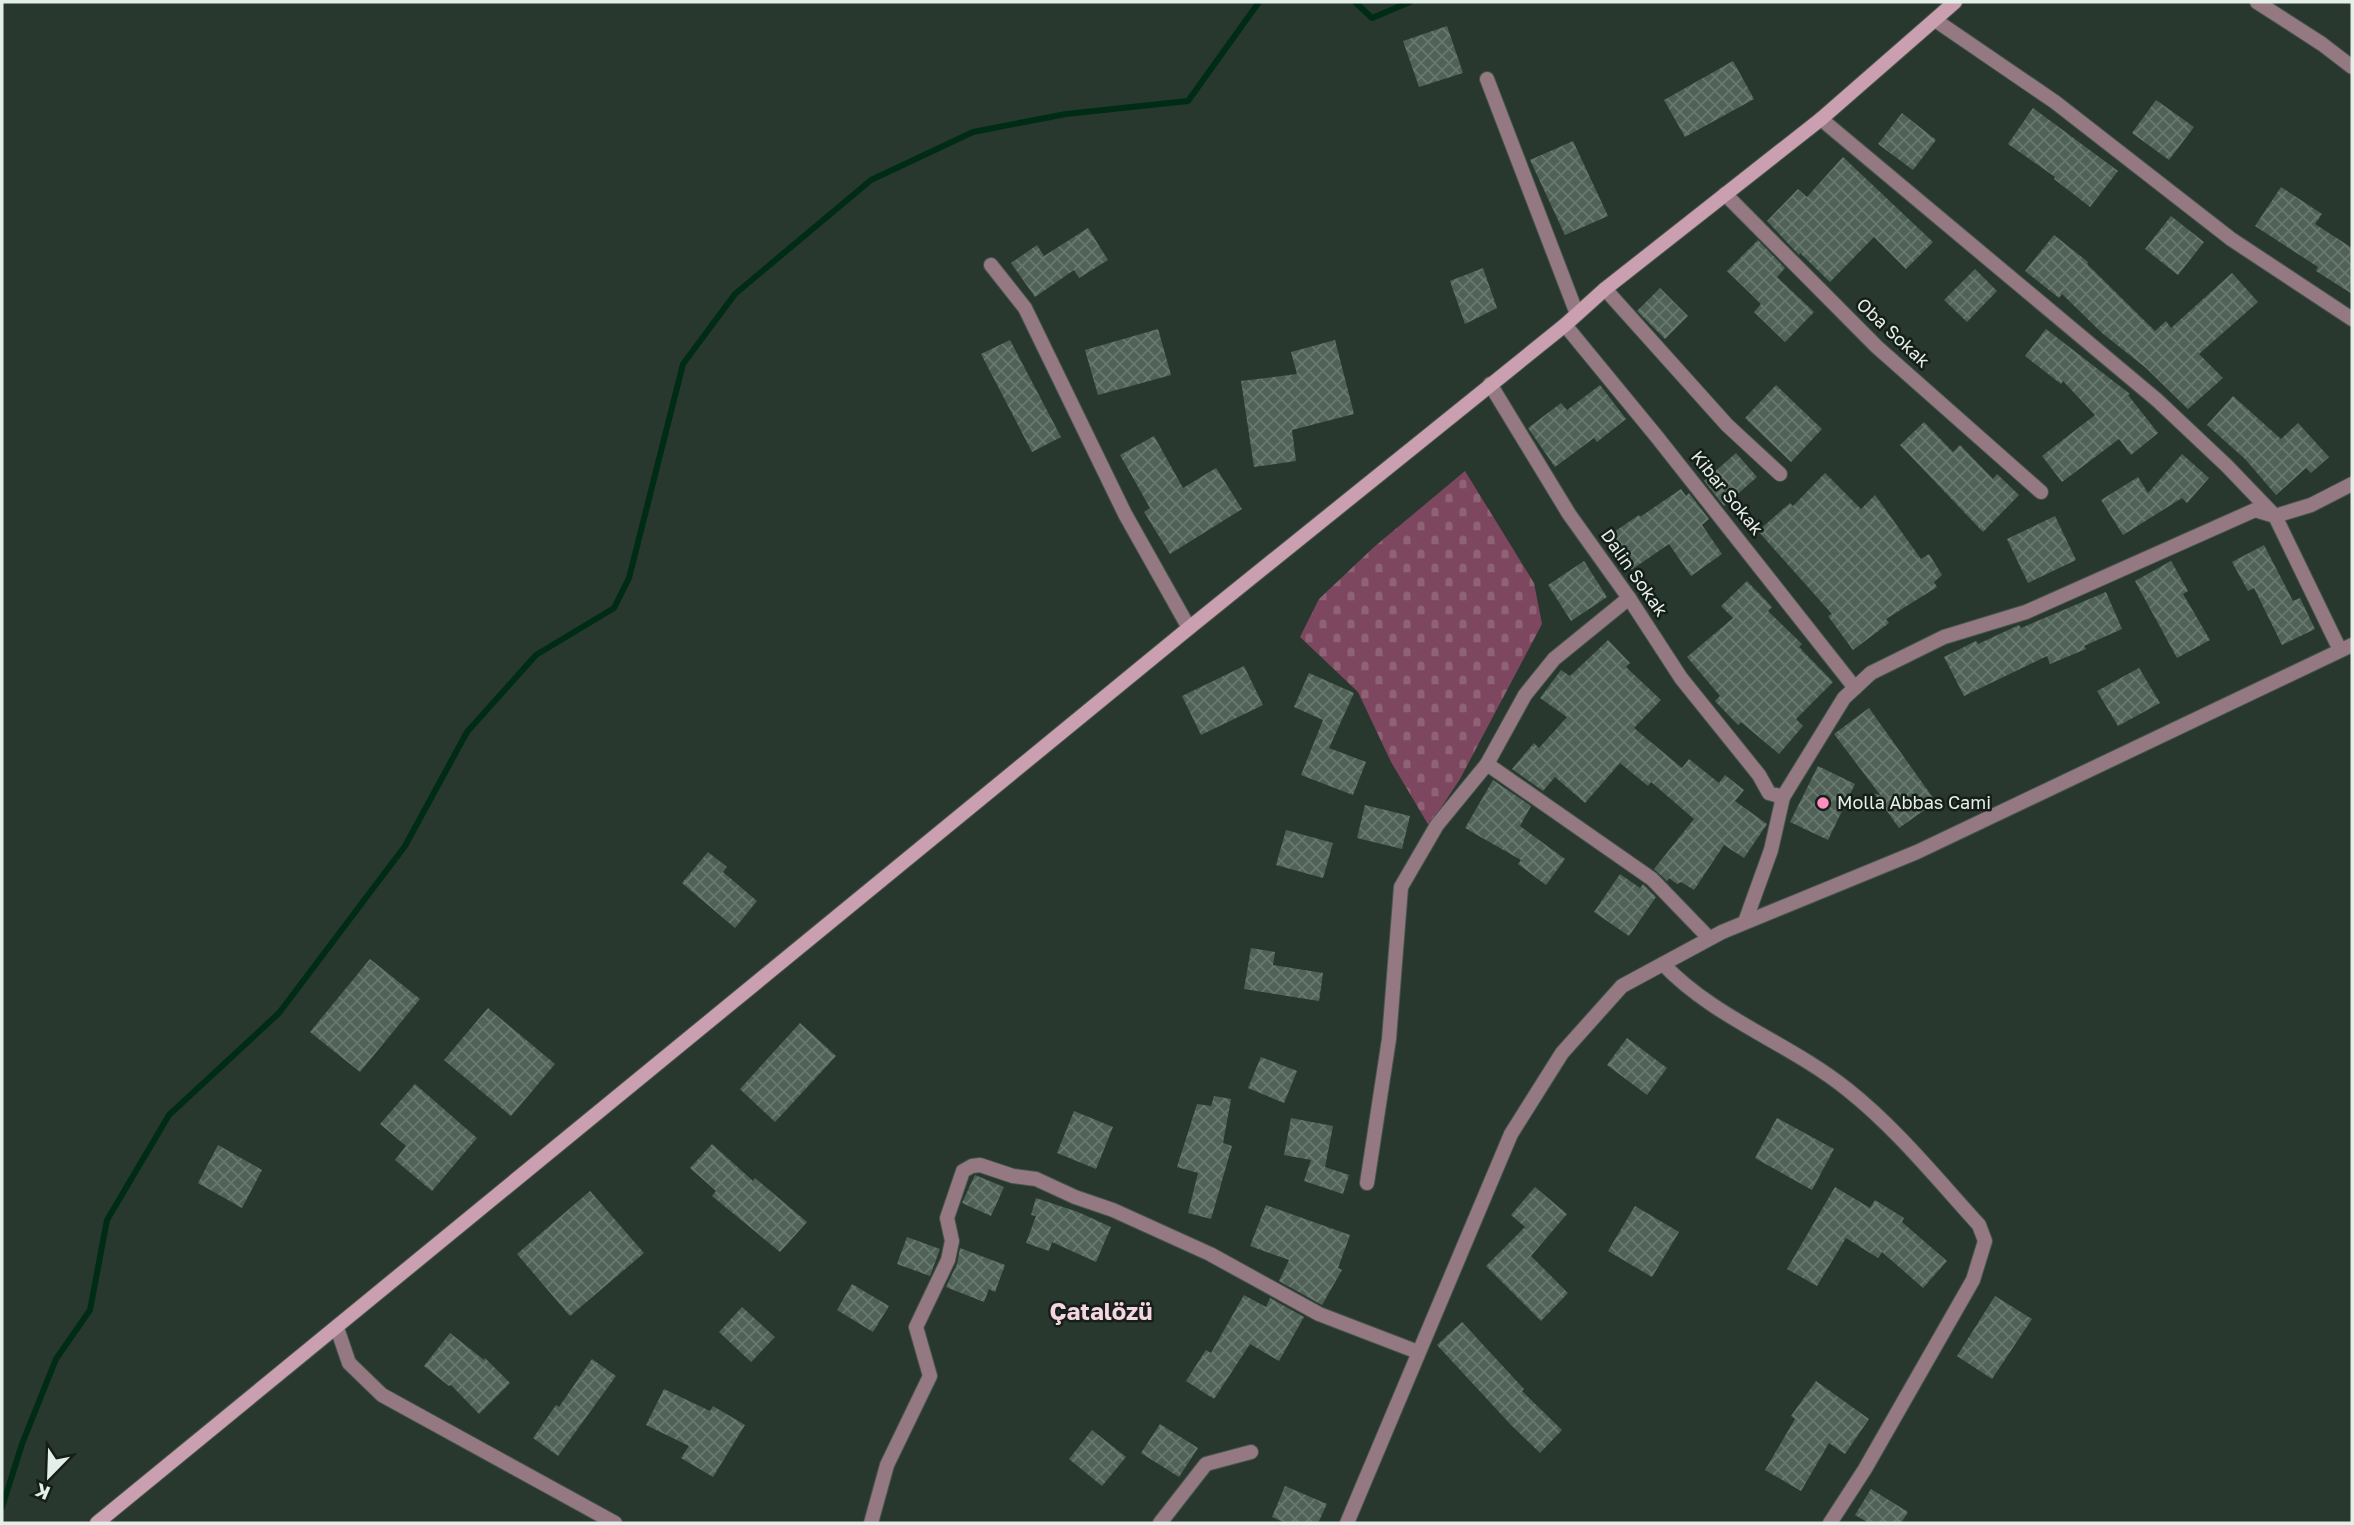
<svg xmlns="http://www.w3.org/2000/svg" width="2354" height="1525" font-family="'Golos Text',sans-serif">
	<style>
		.cemetery { fill: url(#cemetery-stones) }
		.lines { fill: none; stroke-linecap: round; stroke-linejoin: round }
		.stream { stroke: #002c16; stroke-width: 6 }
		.building { fill: url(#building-cross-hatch) }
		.street-casing { stroke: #46554c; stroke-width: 16 }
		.secondary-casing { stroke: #46554c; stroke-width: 16 }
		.street { stroke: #947983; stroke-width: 14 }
		.secondary { stroke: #ca9fb0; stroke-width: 14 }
		.poi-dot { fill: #fd8ec0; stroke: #161e19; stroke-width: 2.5 }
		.labels { text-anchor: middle; stroke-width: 5; stroke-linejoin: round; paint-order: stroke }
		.street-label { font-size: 18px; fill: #e5efe9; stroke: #161e19 }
		.poi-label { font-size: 18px; fill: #e5efe9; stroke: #161e19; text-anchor: start }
		.district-label { font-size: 24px; font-weight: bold; fill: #f6d5e2; stroke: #161e19 }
	</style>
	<defs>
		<pattern id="cemetery-stones" width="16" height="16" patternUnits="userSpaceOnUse" patternTransform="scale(1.75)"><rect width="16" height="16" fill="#7d475f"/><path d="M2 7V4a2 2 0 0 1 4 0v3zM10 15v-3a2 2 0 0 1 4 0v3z" fill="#8f6276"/></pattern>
		<pattern id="building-cross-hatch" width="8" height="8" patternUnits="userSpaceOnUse" patternTransform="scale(1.75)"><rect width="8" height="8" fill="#506257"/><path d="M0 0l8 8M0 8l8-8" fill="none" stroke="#69796f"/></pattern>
	</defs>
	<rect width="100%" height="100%" fill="#28382e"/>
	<path class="cemetery" d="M1465,471L1534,583L1542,624L1460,779L1429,826L1391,762L1358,692L1300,637L1319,599L1374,547Z"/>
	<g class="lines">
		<g class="stream">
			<path d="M1355,2L1372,18L1410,2"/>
			<path d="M2,1507L22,1444L56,1359L90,1310L107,1220L169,1115L279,1013L405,846L467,732L536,655L614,608L629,578L683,364L735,294L871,180L973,132L1066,114L1188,101L1259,2"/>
		</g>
	</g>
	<g class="building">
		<path d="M1447,26L1463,73L1419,87L1403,41Z"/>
		<path d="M1733,61L1754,99L1685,137L1664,100Z"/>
		<path d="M2156,100L2194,127L2169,160L2132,133Z"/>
		<path d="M2033,108L2118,171L2090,207L2054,179L2055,177L2008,144Z"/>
		<path d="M1902,113L1936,140L1913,170L1878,144Z"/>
		<path d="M1573,141L1608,216L1565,235L1530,160Z"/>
		<path d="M1843,157L1933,242L1906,269L1874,237L1830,282L1800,253L1799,255L1767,221L1798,189L1807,197Z"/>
		<path d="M2281,187L2322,214L2315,224L2352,248V294L2316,271L2318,267L2255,226Z"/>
		<path d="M2171,216L2204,242L2178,275L2145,249Z"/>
		<path d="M1088,228L1108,260L1079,278L1074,270L1035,297L1011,263L1037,245L1044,256Z"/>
		<path d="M2054,235L2088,262L2087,264L2155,331L2166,321L2171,328L2232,273L2258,302L2199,354L2223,378L2188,409L2146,368L2102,333L2062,294L2059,298L2025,271Z"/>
		<path d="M1758,240L1785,268L1777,277L1814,312L1785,342L1754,312L1761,304L1727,271Z"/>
		<path d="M1483,268L1497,308L1465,324L1450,281Z"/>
		<path d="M1975,269L1997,291L1967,322L1944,300Z"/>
		<path d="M1660,288L1688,316L1665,339L1637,311Z"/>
		<path d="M1158,329L1171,375L1098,395L1085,350Z"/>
		<path d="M2046,329L2130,394L2128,395L2158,433L2131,455L2119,439L2062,482L2042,456L2095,415L2063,381L2061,384L2025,356Z"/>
		<path d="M1010,340L1061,437L1032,452L981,354Z"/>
		<path d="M1335,340L1354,414L1292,430L1296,461L1254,467L1241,381L1297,374L1291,352Z"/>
		<path d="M1600,385L1626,419L1597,442L1594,438L1555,467L1528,428L1561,403L1567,410Z"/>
		<path d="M1776,385L1822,429L1791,462L1745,418Z"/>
		<path d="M2233,396L2281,439L2298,423L2329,457L2311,473L2306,468L2276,495L2245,459L2207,425Z"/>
		<path d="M1924,422L1953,452L1960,445L1993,479L1997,474L2019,495L1983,532L1900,445Z"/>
		<path d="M1154,436L1183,488L1216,468L1242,509L1170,554L1144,512L1150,508L1120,455Z"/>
		<path d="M1736,453L1757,477L1724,506L1704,481Z"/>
		<path d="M2182,454L2209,478L2187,503L2182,498L2123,535L2101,500L2138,477L2148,493Z"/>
		<path d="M1825,473L1861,509L1875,495L1921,559L1929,554L1942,575L1934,582L1937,587L1886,619L1889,623L1853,650L1828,616L1832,614L1758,531L1790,503L1793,506Z"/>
		<path d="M1681,489L1686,496L1689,493L1709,519L1702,525L1722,554L1691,576L1669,544L1631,570L1608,536L1639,515L1640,517Z"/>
		<path d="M2055,516L2076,560L2028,583L2007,539Z"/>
		<path d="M2264,545L2293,601L2300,598L2315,629L2282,645L2254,588L2248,591L2232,562Z"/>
		<path d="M1584,561L1607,597L1571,621L1548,585Z"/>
		<path d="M2171,561L2188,591L2183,594L2210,640L2177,658L2135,581Z"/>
		<path d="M1747,581L1772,607L1768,611L1802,644L1799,647L1833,682L1796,719L1803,726L1779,754L1741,722L1738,725L1715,701L1720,696L1687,657L1733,618L1721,606Z"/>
		<path d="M2106,592L2122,629L2084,646L2086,649L2050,664L2047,656L1964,696L1944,657L1976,641L1978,644L2019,625L2021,628Z"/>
		<path d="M1608,640L1630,663L1626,667L1661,700L1634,728L1682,768L1689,759L1719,783L1725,775L1744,790L1735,801L1767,824L1744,858L1724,845L1694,890L1681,882L1677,884L1669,878L1667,881L1654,869L1694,819L1651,782L1648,786L1620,763L1585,803L1555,777L1543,791L1512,769L1534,743L1539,748L1567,717L1540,698L1561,670L1570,676Z"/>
		<path d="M1244,666L1263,705L1201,735L1182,696Z"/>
		<path d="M2139,668L2160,703L2118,726L2097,691Z"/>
		<path d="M1309,673L1354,693L1329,748L1366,762L1353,795L1301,775L1323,720L1294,707Z"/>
		<path d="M1869,708L1936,802L1899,828L1874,793L1881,796L1834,734Z"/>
		<path d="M1818,766L1855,784L1828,840L1790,822Z"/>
		<path d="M1493,780L1531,806L1520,826L1565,859L1546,885L1518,864L1521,860L1465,828Z"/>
		<path d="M1365,805L1410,816L1402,849L1357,838Z"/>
		<path d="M1286,830L1333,843L1323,878L1276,865Z"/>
		<path d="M708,852L727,867L723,872L757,901L735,928L682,883Z"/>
		<path d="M1620,874L1640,888L1643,884L1656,897L1629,936L1594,912Z"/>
		<path d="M1251,948L1275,952L1273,965L1323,973L1319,1001L1244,989Z"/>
		<path d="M370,959L420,999L360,1072L310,1032Z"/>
		<path d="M488,1008L555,1064L511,1116L444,1060Z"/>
		<path d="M800,1023L836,1056L775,1122L740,1089Z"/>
		<path d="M1627,1038L1667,1068L1647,1095L1607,1065Z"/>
		<path d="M1261,1057L1297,1071L1284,1103L1248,1088Z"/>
		<path d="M415,1084L477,1138L432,1191L395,1160L406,1146L380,1124Z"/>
		<path d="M1214,1096L1231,1099L1223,1143L1232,1146L1211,1219L1188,1213L1198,1173L1177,1167L1197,1104L1211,1106Z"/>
		<path d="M1074,1111L1113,1127L1096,1169L1057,1153Z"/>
		<path d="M1291,1118L1333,1126L1325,1167L1349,1175L1343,1194L1304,1181L1311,1160L1284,1155Z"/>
		<path d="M1777,1118L1834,1149L1812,1190L1755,1158Z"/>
		<path d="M712,1144L753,1181L755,1178L807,1222L780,1252L712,1196L716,1191L690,1168Z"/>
		<path d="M218,1145L262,1170L242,1208L198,1183Z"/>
		<path d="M975,1175L1004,1187L991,1216L962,1203Z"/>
		<path d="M1535,1187L1567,1214L1531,1256L1568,1293L1541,1321L1486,1266L1525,1227L1511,1215Z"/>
		<path d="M1835,1187L1870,1208L1875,1200L1904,1218L1902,1222L1947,1261L1923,1288L1882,1252L1878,1258L1846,1238L1817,1286L1787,1269Z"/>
		<path d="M590,1191L644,1253L570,1316L517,1254Z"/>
		<path d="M1036,1198L1078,1212L1111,1227L1096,1262L1052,1242L1049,1251L1026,1243L1036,1216L1031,1215Z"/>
		<path d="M1266,1205L1350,1235L1338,1268L1342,1270L1322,1305L1279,1281L1289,1260L1250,1246Z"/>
		<path d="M1635,1206L1679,1232L1652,1277L1608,1251Z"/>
		<path d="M907,1237L940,1249L930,1276L897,1264Z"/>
		<path d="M960,1248L1005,1265L995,1292L989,1289L984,1302L946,1287L957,1264Z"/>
		<path d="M852,1284L889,1306L873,1332L837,1310Z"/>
		<path d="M1244,1295L1266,1307L1270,1298L1304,1317L1279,1361L1250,1344L1214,1399L1186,1381L1206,1350L1211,1353Z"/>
		<path d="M1995,1296L2032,1319L1992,1379L1957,1356Z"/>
		<path d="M742,1307L775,1337L751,1362L719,1332Z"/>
		<path d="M1462,1322L1524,1389L1522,1391L1562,1430L1540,1453L1511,1425L1437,1345Z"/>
		<path d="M450,1333L484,1360L485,1358L510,1383L479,1414L451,1385L449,1386L424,1366Z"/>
		<path d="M592,1359L616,1376L558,1456L533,1438L556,1405L559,1407Z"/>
		<path d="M1816,1381L1869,1419L1845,1454L1829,1443L1801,1491L1765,1470L1795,1419L1791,1416Z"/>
		<path d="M664,1389L710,1411L713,1406L745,1425L713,1477L681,1458L689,1446L646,1425Z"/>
		<path d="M1160,1424L1198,1448L1179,1477L1141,1453Z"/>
		<path d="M1092,1430L1126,1457L1102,1486L1069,1459Z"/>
		<path d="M1285,1486L1327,1504L1318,1523H1286L1272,1517Z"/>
		<path d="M1871,1489L1908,1512L1901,1523H1869L1855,1515Z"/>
	</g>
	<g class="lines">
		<g class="street-casing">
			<g id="street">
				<path d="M2257,2L2322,44L2352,67"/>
				<path d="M1935,20L2055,102L2231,239L2352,319"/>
				<path d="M1487,79L1577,314"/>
				<path d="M1821,119L2157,400L2227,466L2275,516L2340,650"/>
				<path d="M1725,194L1877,347L2041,492"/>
				<path d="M991,265L1025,308L1125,514L1189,628"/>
				<path d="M1605,289L1727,425L1780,474"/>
				<path d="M1565,325L1657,437L1855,688"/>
				<path d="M1490,384L1569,514L1629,598L1681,678L1759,775L1769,793L1783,797L1844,698L1871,673L1944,637L2026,612L2255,510L2275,516L2311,505L2352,484"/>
				<path d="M1487,764L1652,879L1709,938"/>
				<path d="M1745,922L1771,850L1783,797"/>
				<path d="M1663,964C1715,1019 1790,1043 1848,1090C1897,1129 1937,1179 1979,1225L1985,1241L1973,1280L1865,1469L1830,1523"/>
				<path d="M1367,1183L1389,1039L1401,887L1437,825L1487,764L1525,695L1554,659L1629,598"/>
				<path d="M337,1328L349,1363L382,1395L615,1523"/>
				<path d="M871,1523L887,1465L930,1376L916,1327L948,1260L952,1241L947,1218L963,1171L972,1166L980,1165L1013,1176L1036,1179L1075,1197L1113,1210L1210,1254L1319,1314L1418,1352"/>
				<path d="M1160,1523L1206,1464L1251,1452"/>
				<path d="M1347,1523L1511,1134L1562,1053L1622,986L1722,932L1917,852L2352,645"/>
			</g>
		</g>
		<g class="secondary-casing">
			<path id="secondary" d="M97,1523L1189,628L1565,325L1605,289L1821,119L1955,2"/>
		</g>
		<use href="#street" class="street"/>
		<use href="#secondary" class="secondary"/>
	</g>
	<circle class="poi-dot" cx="1823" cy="803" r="7"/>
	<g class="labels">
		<g class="street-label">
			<text transform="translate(1893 333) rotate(43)" y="6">Oba Sokak</text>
			<text transform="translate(1727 493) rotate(51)" y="6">Kibar Sokak</text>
			<text transform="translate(1634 573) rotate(55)" y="6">Dalin Sokak</text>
		</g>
		<g class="poi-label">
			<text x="1837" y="809">Molla Abbas Cami</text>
		</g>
		<g class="district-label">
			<text x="1101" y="1320">Çatalözü</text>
		</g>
	</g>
	<rect width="2354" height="1525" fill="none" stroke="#e5efe9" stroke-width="7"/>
	<g transform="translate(49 1476) rotate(203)" stroke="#161e19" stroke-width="5" paint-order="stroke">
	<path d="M0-5L12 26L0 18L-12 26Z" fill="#e5efe9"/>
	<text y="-10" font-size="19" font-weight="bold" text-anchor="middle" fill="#e5efe9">K</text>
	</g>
</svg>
